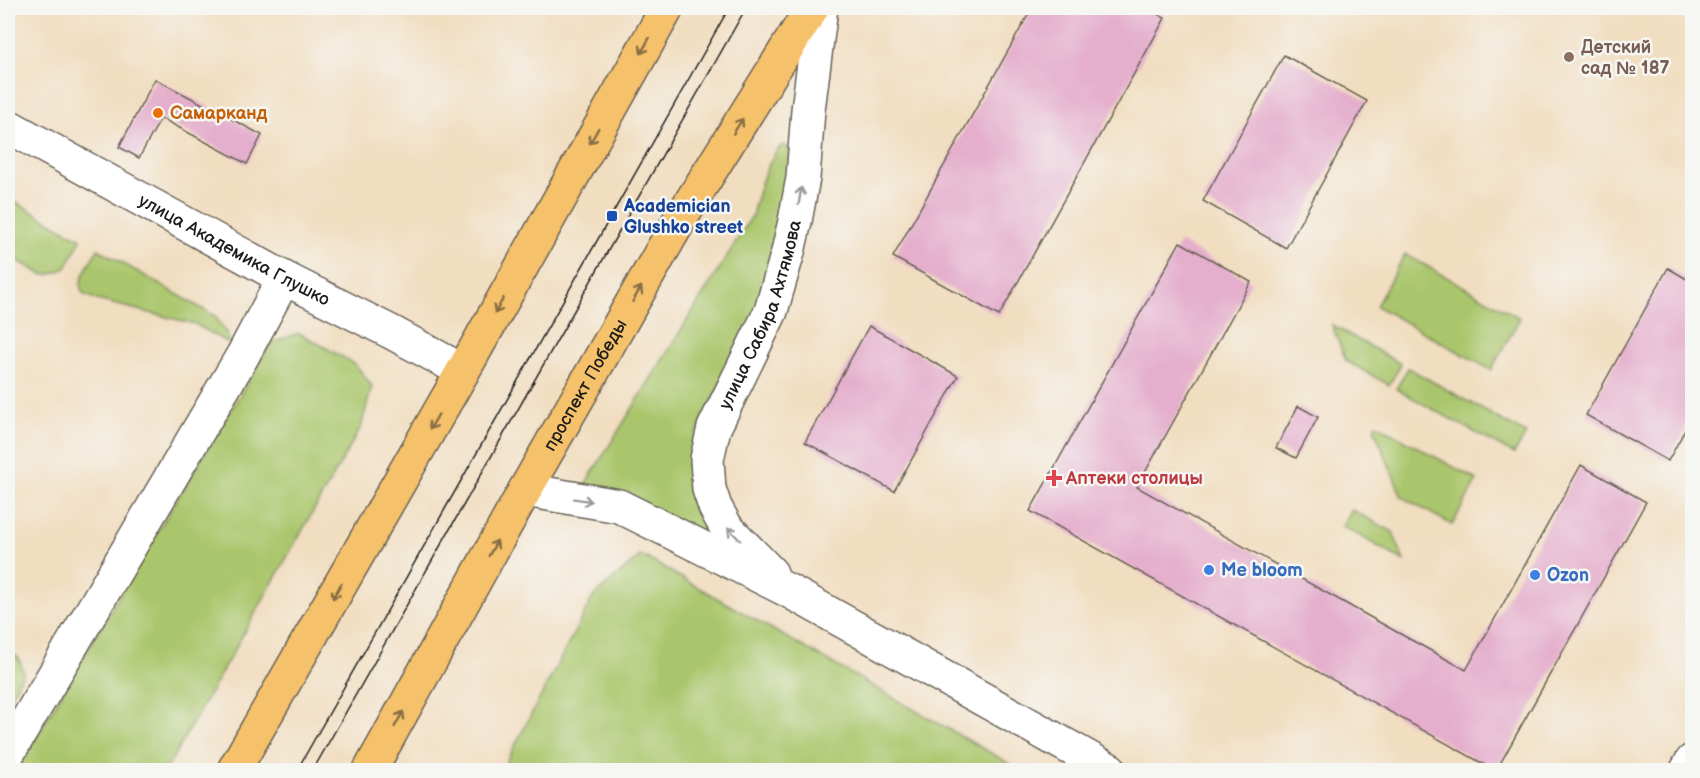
<svg xmlns="http://www.w3.org/2000/svg" width="1700" height="778" font-family="'Balsamiq Sans',sans-serif">
	<style>
		.green { fill: #aac66c; stroke: #637144; stroke-width: 1.5 }
		.building { fill: #e4aecc }
		.lines { fill: none; stroke-linecap: round; stroke-linejoin: round }
		.minor-casing { stroke: #676055; stroke-width: 36 }
		.major-casing { stroke: #676055; stroke-width: 36 }
		.minor { stroke: #fff; stroke-width: 33 }
		.major { stroke: #f5c16b; stroke-width: 33 }
		.tram { stroke: #1c1c1c; stroke-width: 1.5 }
		.oneway { stroke: #886e44 }
		.oneway2 { stroke: #999 }
		.education-dot { fill: #8d6e63; stroke: #f6f6f2; stroke-width: 2 }
		.food-dot { fill: #e8710a; stroke: #f6f6f2; stroke-width: 2 }
		.transit-dot { fill: #1a4fb4; stroke: #f6f6f2; stroke-width: 2 }
		.health-dot { fill: #e0444e; stroke: #f6f6f2; stroke-width: 2 }
		.shop-dot { fill: #3f7fe0; stroke: #f6f6f2; stroke-width: 2 }
		.labels { text-anchor: middle; stroke-width: 5; stroke-linejoin: round; paint-order: stroke }
		.education-label { font-size: 18px; font-weight: bold; fill: #785e54; stroke: #f6f6f2; text-anchor: start }
		.food-label { font-size: 18px; font-weight: bold; fill: #c56008; stroke: #f6f6f2; text-anchor: start }
		.transit-label { font-size: 18px; font-weight: bold; fill: #164399; stroke: #f6f6f2; text-anchor: start }
		.street-label { font-size: 18px; fill: #1c1c1c; stroke: #f6f6f2 }
		.health-label { font-size: 18px; font-weight: bold; fill: #be3a42; stroke: #f6f6f2; text-anchor: start }
		.shop-label { font-size: 18px; font-weight: bold; fill: #366cbe; stroke: #f6f6f2; text-anchor: start }
	</style>
	<rect width="100%" height="100%" fill="#f6f6f2"/>
	<filter id="ink" filterUnits="userSpaceOnUse"><feTurbulence type="fractalNoise" baseFrequency=".0167" numOctaves="2"/><feDisplacementMap in="SourceGraphic" scale="12" xChannelSelector="R" yChannelSelector="G"/><feConvolveMatrix kernelMatrix="1 2 1 2 8 2 1 2 1" color-interpolation-filters="sRGB"/></filter>
	<filter id="wash" filterUnits="userSpaceOnUse"><feTurbulence type="fractalNoise" baseFrequency=".008" numOctaves="4" result="noise"/><feDisplacementMap in="SourceGraphic" scale="24" xChannelSelector="R" yChannelSelector="G"/><feGaussianBlur stdDeviation="1.35" result="paint"/><feColorMatrix in="noise" values="0 0 0 0 0 0 0 0 0 0 0 0 0 0 0 0 0 1.4 0 .05"/><feComposite in="paint" operator="in"/></filter>
	<g filter="url(#wash)">
		<rect width="100%" height="100%" fill="#f1ddbf"/>
		<g class="green">
			<path d="M782,145L788,147L792,164L779,265L693,441L691,484L699,514L713,537L581,491L752,216C758,194 765,161 782,145Z"/>
			<path d="M8,198L81,239L66,268L52,274L43,275L8,255Z"/>
			<path d="M98,249L215,316L226,332L230,344L195,324L97,300C93,298 86,296 83,293C74,284 93,258 98,249Z"/>
			<path d="M1405,254L1520,318L1491,370L1376,306Z"/>
			<path d="M1332,325L1401,364L1389,385L1346,361Z"/>
			<path d="M299,333L355,364L372,386L361,427L166,770H17L114,604L271,343Z"/>
			<path d="M1408,368L1526,434L1514,454L1396,389Z"/>
			<path d="M1376,424L1477,480L1452,525L1402,497L1374,428Z"/>
			<path d="M1352,510L1393,532L1404,561L1342,526Z"/>
			<path d="M641,555L1021,770H502L593,597Z"/>
			<path d="M8,651L18,657L24,672L8,702Z"/>
		</g>
		<g id="blocks">
			<g class="building">
				<path d="M1032,8H1146L1165,18L999,316L893,257Z"/>
				<path d="M1284,55L1367,101L1286,248L1203,201Z"/>
				<path d="M155,79L262,135L247,164L161,118L139,158L119,147Z"/>
				<path d="M1180,242L1251,282L1137,487L1404,636L1466,670L1581,465L1646,502L1496,771L1030,511Z"/>
				<path d="M1668,268L1692,282V417L1668,461L1586,415Z"/>
				<path d="M869,326L958,376L894,491L805,442Z"/>
				<path d="M1298,406L1318,417L1296,458L1276,448Z"/>
			</g>
		</g>
	</g>
	<g filter="url(#ink)">
		<use href="#blocks" fill-opacity="0" stroke="#676055" stroke-width="1.5"/>
		<g class="lines">
			<g class="minor-casing">
				<g id="minor">
					<path id="s1" d="M8,126L284,278L391,332L463,371"/>
					<path d="M525,490L619,506L789,591L1110,770"/>
					<path id="s2" d="M771,573L726,527L715,507L709,489L707,459L714,428L771,311L788,252L795,221L803,178L808,110L821,8"/>
					<path d="M8,753L243,355L284,278"/>
					<path d="M1687,770L1692,761"/>
				</g>
			</g>
			<g class="major-casing">
				<g id="major">
					<path d="M234,770L463,371L667,8"/>
					<path id="s3" d="M370,770L525,490L679,221L812,8"/>
				</g>
			</g>
			<use href="#minor" class="minor"/>
			<use href="#major" class="major"/>
			<g class="tram">
				<path d="M297,770L729,8"/>
				<path d="M313,770L746,8"/>
			</g>
		</g>
		<defs><path id="oneway-shaft" d="M-6 0H5M1.5-3L5.5 0L1.5 3" fill="none" stroke-width="1.6" stroke-linecap="round" stroke-linejoin="round" transform="scale(1.5)"/></defs>
		<g class="oneway">
			<use href="#oneway-shaft" transform="translate(645 46) rotate(119)"/>
			<use href="#oneway-shaft" transform="translate(738 126) rotate(-58)"/>
			<use href="#oneway-shaft" transform="translate(594 136) rotate(119)"/>
			<use href="#oneway-shaft" transform="translate(637 294) rotate(-60)"/>
			<use href="#oneway-shaft" transform="translate(499 306) rotate(119)"/>
			<use href="#oneway-shaft" transform="translate(434 422) rotate(120)"/>
			<use href="#oneway-shaft" transform="translate(493 548) rotate(-61)"/>
			<use href="#oneway-shaft" transform="translate(337 591) rotate(120)"/>
			<use href="#oneway-shaft" transform="translate(399 719) rotate(-61)"/>
		</g>
		<g class="oneway2">
			<use href="#oneway-shaft" transform="translate(800 196) rotate(-81)"/>
			<use href="#oneway-shaft" transform="translate(583 500) rotate(9)"/>
			<use href="#oneway-shaft" transform="translate(734 534) rotate(-134)"/>
		</g>
	</g>
	<circle class="education-dot" cx="1569" cy="57" r="6"/>
	<circle class="food-dot" cx="158" cy="113" r="6"/>
	<rect class="transit-dot" x="606" y="210" width="12" height="12" rx="3"/>
	<path class="health-dot" d="M1051 469h6v6h6v6h-6v6h-6v-6h-6v-6h6z"/>
	<g class="shop-dot">
		<circle cx="1209" cy="570" r="6"/>
		<circle cx="1535" cy="575" r="6"/>
	</g>
	<g class="labels">
		<g class="education-label">
			<text x="1581" y="53">Детский<tspan x="1581" dy="21">сад № 187</tspan></text>
		</g>
		<g class="food-label">
			<text x="170" y="119">Самарканд</text>
		</g>
		<g class="transit-label">
			<text x="624" y="212">Academician<tspan x="624" dy="21">Glushko street</tspan></text>
		</g>
		<g class="street-label">
			<text dy="6" stroke="none"><textPath href="#s1" startOffset="258">улица Академика Глушко</textPath></text>
			<text dy="6" stroke="none"><textPath href="#s2" startOffset="291">улица Сабира Ахтямова</textPath></text>
			<text dy="6" stroke="none"><textPath href="#s3" startOffset="441">проспект Победы</textPath></text>
		</g>
		<g class="health-label">
			<text x="1066" y="484">Аптеки столицы</text>
		</g>
		<g class="shop-label">
			<text x="1221" y="576">Me bloom</text>
			<text x="1547" y="581">Ozon</text>
		</g>
	</g>
	<rect width="1700" height="778" fill="none" stroke="#f6f6f2" stroke-width="30"/>
</svg>
